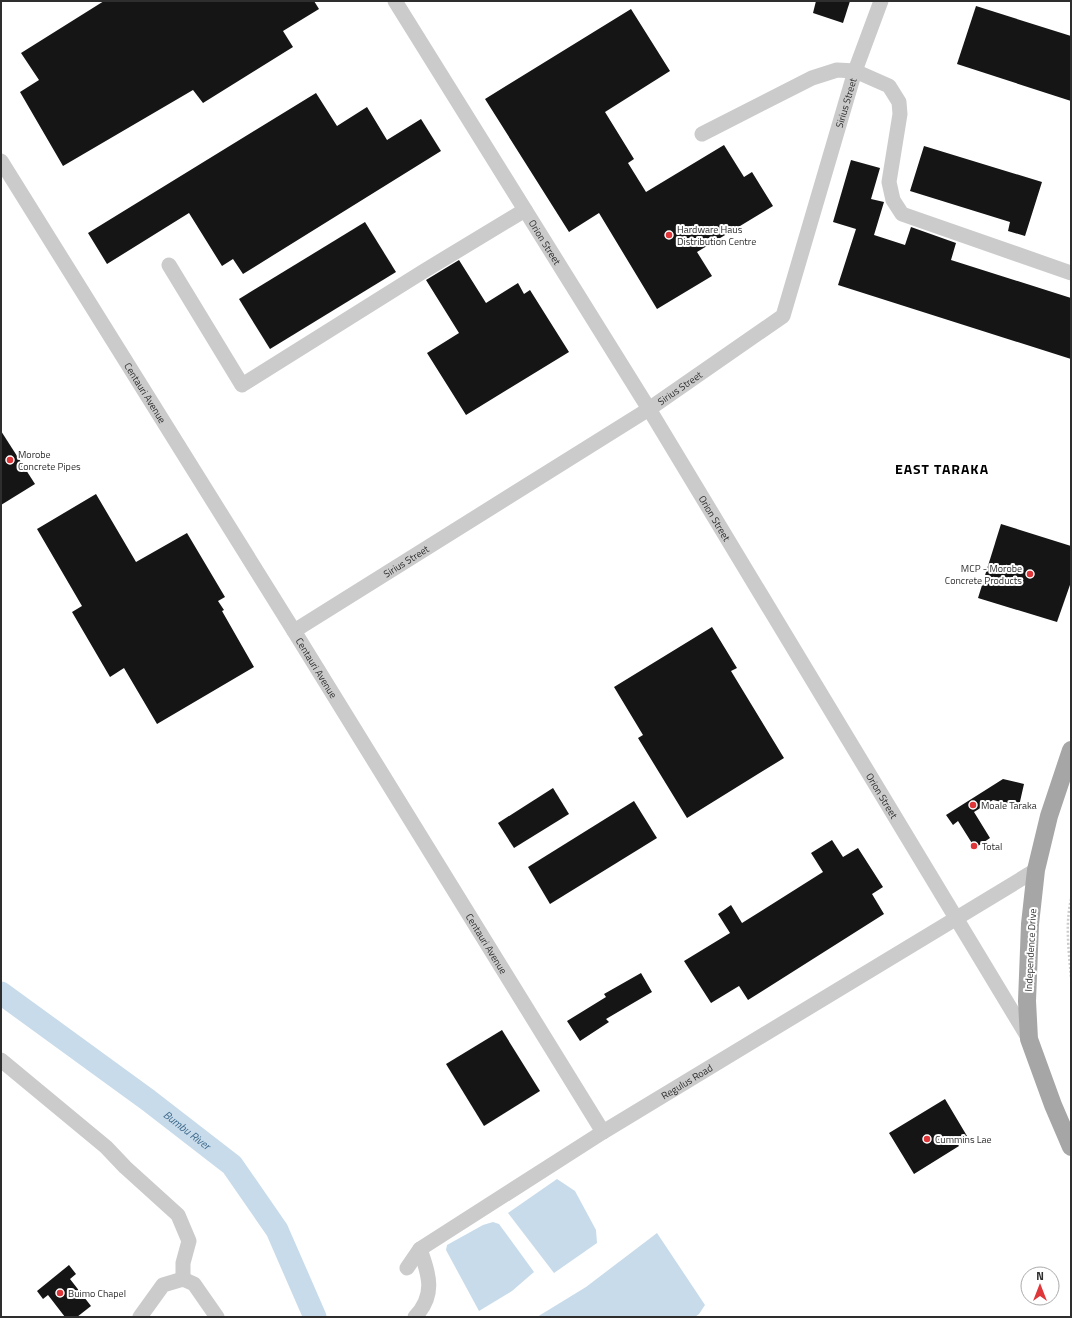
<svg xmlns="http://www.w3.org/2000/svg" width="1072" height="1318" font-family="'Titillium Web',sans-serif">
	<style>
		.water { fill: #c8dbea }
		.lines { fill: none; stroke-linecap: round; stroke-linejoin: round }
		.river { stroke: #c8dbea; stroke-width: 23 }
		.building { fill: #151515 }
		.path { stroke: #cbcbcb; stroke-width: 2.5; stroke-dasharray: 2 2; stroke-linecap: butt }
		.minor { stroke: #cbcbcb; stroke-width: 15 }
		.major { stroke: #a6a6a6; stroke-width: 18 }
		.poi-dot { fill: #de3639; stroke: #fff; stroke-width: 1.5 }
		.labels { text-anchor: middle; stroke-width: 4; stroke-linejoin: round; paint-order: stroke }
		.street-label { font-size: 10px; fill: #2e2e2e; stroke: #fff }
		.poi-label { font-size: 10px; fill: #2e2e2e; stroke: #fff; text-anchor: start }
		.water-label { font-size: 11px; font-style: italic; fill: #3f6a8c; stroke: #fff }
		.district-label { font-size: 14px; font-weight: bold; letter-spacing: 1px; fill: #000; stroke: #fff }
	</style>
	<rect width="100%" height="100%" fill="#fff"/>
	<g class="water">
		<path d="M557,1179L575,1191L596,1230L597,1243L554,1273L508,1213Z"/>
		<path d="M493,1222L499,1224L534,1272L512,1291L479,1311L446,1250L447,1245L483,1225Z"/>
		<path d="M657,1233L705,1305L699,1314L695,1317H537L586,1287Z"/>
	</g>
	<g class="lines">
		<path class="river" id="s1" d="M1,993L148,1100L232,1165L277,1230L315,1317"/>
	</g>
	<g class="building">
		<path d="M104,1H314L319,9L283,31L293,47L203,103L193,90L63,166L20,92L39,80L21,53Z"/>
		<path d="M816,1H850L843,23L813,13Z"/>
		<path d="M976,6L1071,36V101L957,64Z"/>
		<path d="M631,9L670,71L605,112L634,159L628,163L646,192L724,145L744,177L752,172L773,206L697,252L712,276L657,309L599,213L569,232L485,99Z"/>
		<path d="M316,93L337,126L367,107L387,140L421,119L441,151L243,274L233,259L222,266L189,213L107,264L88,233Z"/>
		<path d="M924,146L1042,182L1025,236L1008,231L1010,222L910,191Z"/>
		<path d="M851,160L880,168L871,199L884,202L874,235L905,245L911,227L956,243L951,260L1071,298V359L838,285L856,229L833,222Z"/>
		<path d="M365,222L396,272L270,349L239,299Z"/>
		<path d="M459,260L486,303L518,283L524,294L530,290L569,352L466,415L427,353L459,333L426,280Z"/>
		<path d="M1,431L35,484L1,505Z"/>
		<path d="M96,494L136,562L187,533L225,597L218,601L224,610L222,611L254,667L157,724L124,668L110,677L72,612L82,606L37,529Z"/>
		<path d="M1001,524L1071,546V582L1057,622L978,598Z"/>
		<path d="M712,627L737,668L731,671L784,758L687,818L638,738L643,735L614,687Z"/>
		<path d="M1003,779L1024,784L1019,806L993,800L974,812L990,838L975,848L958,821L953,825L946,815Z"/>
		<path d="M553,788L569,814L514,848L498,823Z"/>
		<path d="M634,801L657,838L550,904L528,867Z"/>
		<path d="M832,840L843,857L858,848L883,887L872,894L884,914L748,1000L739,986L711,1003L684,961L730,933L718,914L731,905L742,923L823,872L811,853Z"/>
		<path d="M641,973L652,992L606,1019L609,1022L580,1041L567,1021L606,997L604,994Z"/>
		<path d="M502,1030L540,1091L484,1126L446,1064Z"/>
		<path d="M945,1099L967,1136L956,1142L959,1146L914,1174L889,1133Z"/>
		<path d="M69,1265L76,1274L70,1279L91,1306L77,1317H65L48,1295L43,1299L37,1291Z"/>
	</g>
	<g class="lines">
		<path class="path" d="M1071,899C1065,925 1069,952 1071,978"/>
		<g class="minor">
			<path id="s2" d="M395,1L649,409L1029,1039"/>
			<path d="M702,134L812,78L837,70L855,71L889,86L899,102L900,114L889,182L893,200L902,214L1071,273"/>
			<path id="s3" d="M1,161L294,631L603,1132"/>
			<path d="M169,265L242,385L424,271L525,210"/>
			<path id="s4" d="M294,631L649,409L783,316L855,71L881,1"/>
			<path d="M1,1060L106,1147L125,1167L178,1215L189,1241L183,1263V1279"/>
			<path id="s5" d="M407,1268L420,1249L603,1132L1036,870"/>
			<path d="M140,1317L163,1285L183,1279L194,1284L217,1317"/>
			<path d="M415,1317C436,1295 429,1275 420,1249"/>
		</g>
		<path class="major" d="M1071,750L1049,816L1036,870L1030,924L1027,1001L1029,1039L1053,1105L1071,1147"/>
	</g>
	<g class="poi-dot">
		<circle cx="669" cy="235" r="4"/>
		<circle cx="10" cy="460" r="4"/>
		<circle cx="1030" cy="574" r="4"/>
		<circle cx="973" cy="805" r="4"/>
		<circle cx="974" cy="846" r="4"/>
		<circle cx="927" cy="1139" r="4"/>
		<circle cx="60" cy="1293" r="4"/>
	</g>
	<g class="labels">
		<g class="street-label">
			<text dy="4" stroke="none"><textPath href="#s4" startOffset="804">Sirius Street</textPath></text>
			<text dy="4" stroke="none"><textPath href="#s2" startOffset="284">Orion Street</textPath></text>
			<text dy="4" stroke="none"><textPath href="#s4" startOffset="456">Sirius Street</textPath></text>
			<text dy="4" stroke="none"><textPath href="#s3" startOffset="273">Centauri Avenue</textPath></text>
			<text dy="4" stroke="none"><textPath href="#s2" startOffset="608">Orion Street</textPath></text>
			<text dy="4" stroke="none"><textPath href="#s4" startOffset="132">Sirius Street</textPath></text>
			<text dy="4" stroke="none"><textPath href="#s3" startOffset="597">Centauri Avenue</textPath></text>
			<text dy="4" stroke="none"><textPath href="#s2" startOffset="932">Orion Street</textPath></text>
			<text dy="4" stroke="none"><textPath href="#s3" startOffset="921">Centauri Avenue</textPath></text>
			<text transform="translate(1030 950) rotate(-87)" y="4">Independence Drive</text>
			<text dy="4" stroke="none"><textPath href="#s5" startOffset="338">Regulus Road</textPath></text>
		</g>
		<g class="poi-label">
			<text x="677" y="233">Hardware Haus<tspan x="677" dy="12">Distribution Centre</tspan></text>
			<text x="18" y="458">Morobe<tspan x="18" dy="12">Concrete Pipes</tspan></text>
			<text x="1022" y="572" text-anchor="end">MCP - Morobe<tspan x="1022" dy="12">Concrete Products</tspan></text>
			<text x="981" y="809">Moale Taraka</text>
			<text x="982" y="850">Total</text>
			<text x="935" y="1143">Cummins Lae</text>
			<text x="68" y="1297">Buimo Chapel</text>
		</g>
		<g class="water-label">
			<text dy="4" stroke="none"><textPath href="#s1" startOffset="231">Bumbu River</textPath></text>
		</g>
		<g class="district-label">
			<text x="942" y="474">EAST TARAKA</text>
		</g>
	</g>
	<rect width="1072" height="1318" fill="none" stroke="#2e2e2e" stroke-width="4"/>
	<g transform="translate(1040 1286)"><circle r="19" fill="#ffffff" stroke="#ababab"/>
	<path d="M0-3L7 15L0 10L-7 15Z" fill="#de3639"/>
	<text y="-6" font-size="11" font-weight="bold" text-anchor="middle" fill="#2e2e2e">N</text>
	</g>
</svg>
